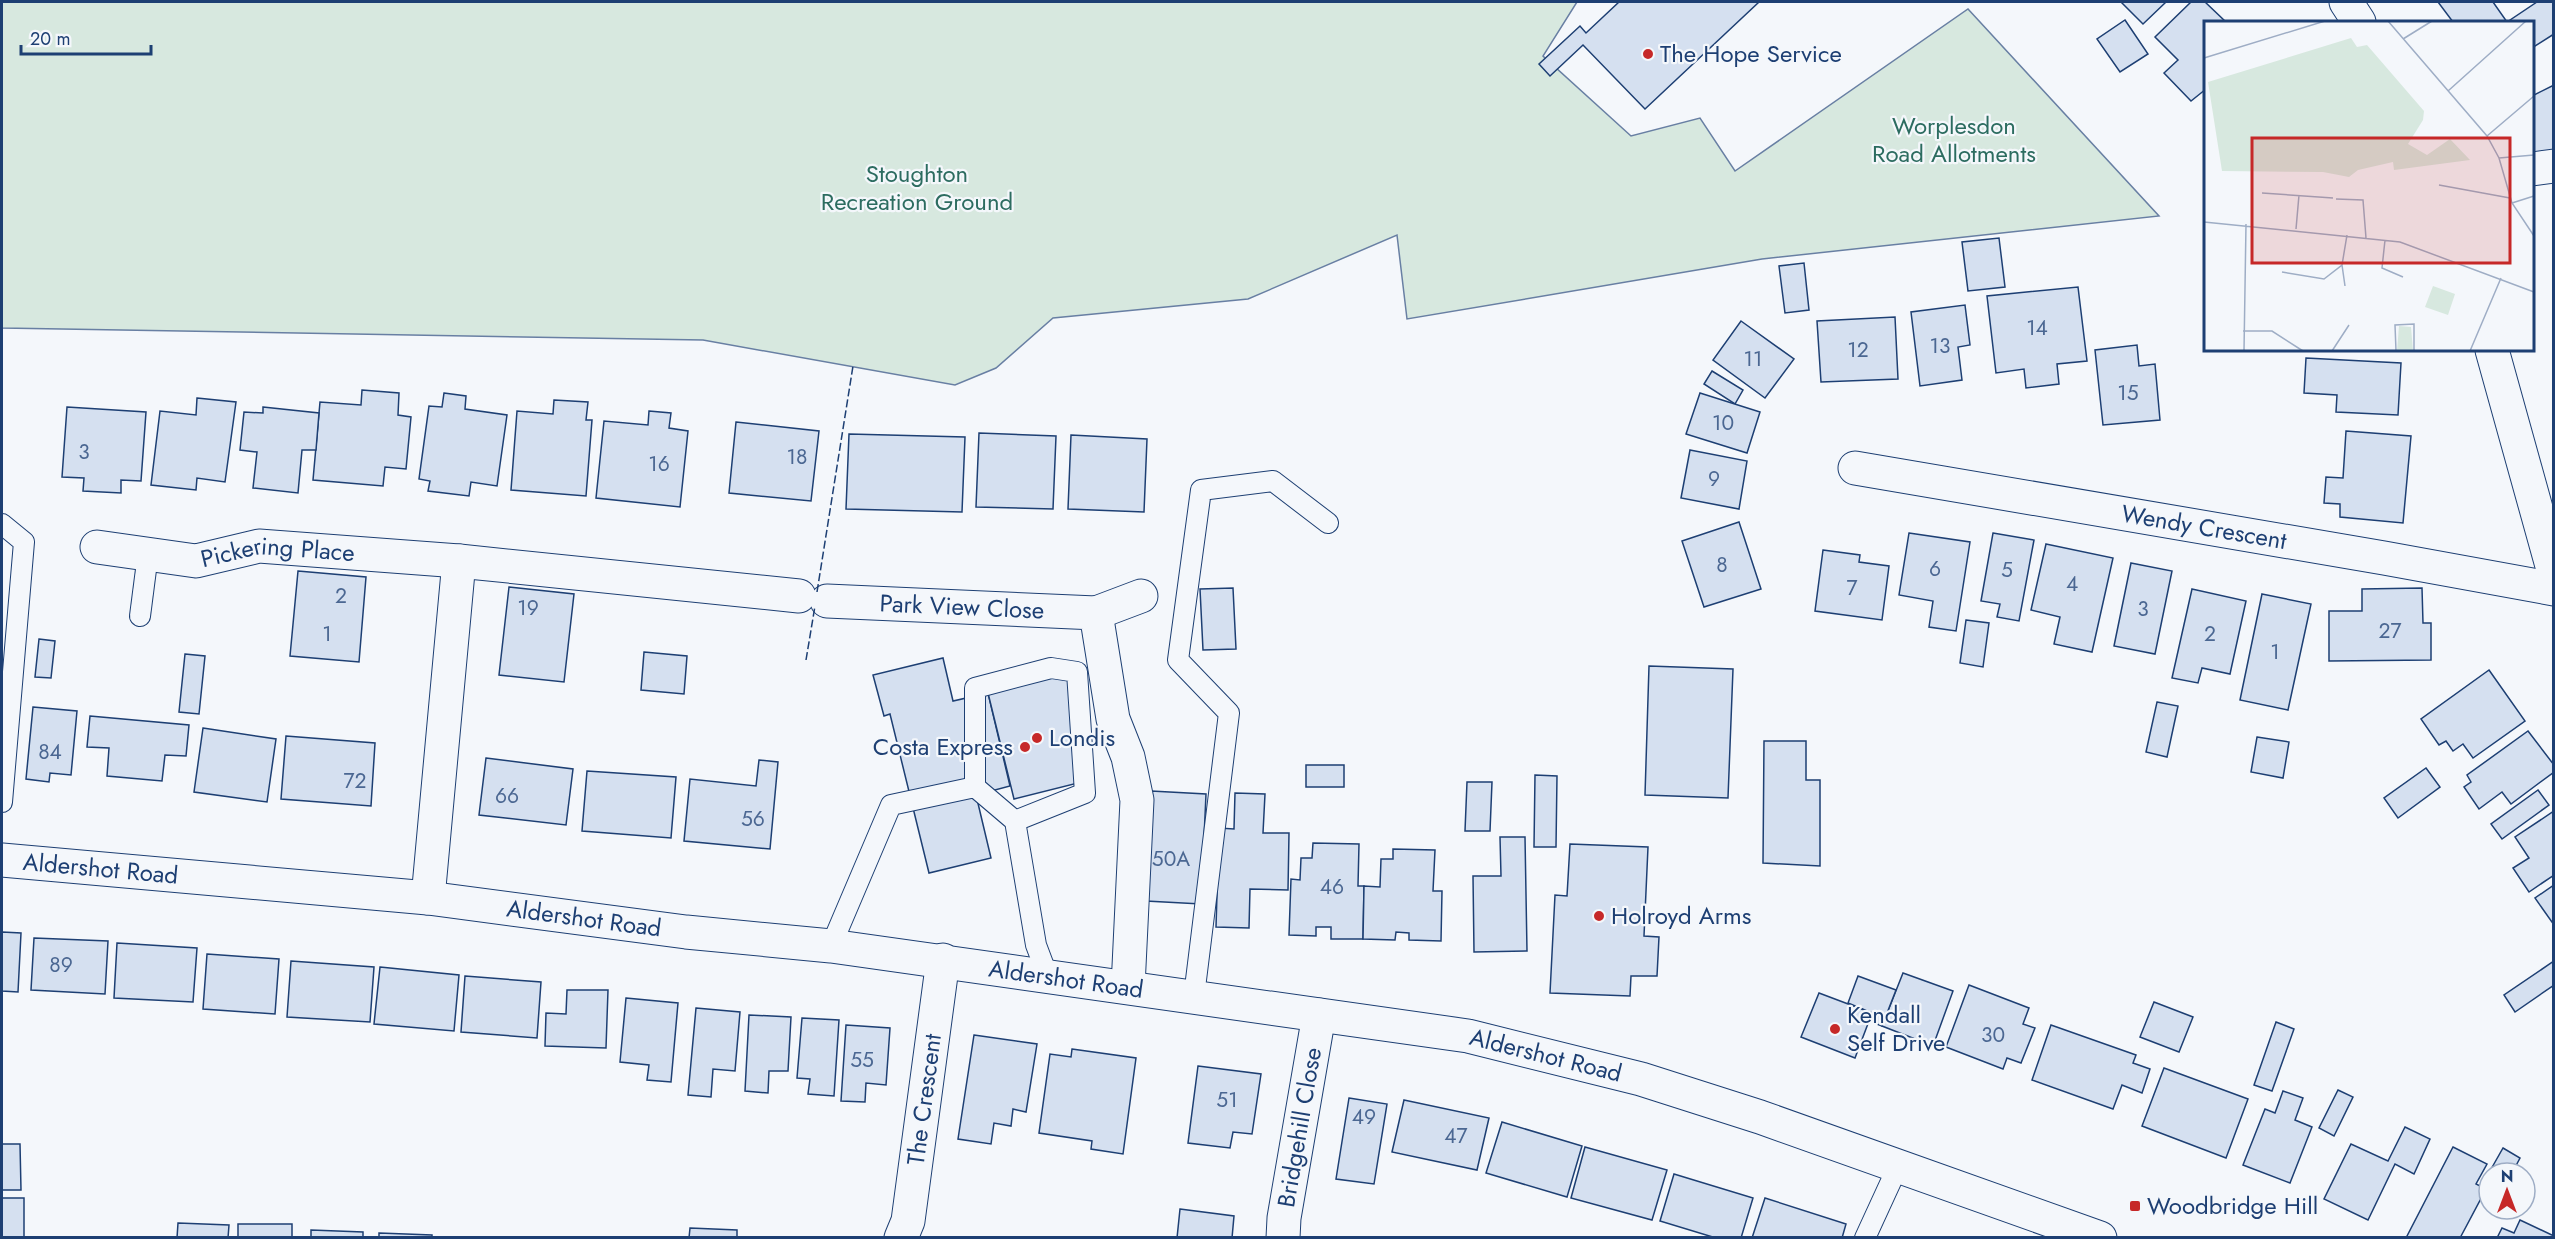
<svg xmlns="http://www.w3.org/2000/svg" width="2555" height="1239" font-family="Jost,sans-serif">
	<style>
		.green { fill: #d7e8df; stroke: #687fa3; stroke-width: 1.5 }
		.building { fill: #d5e0f0; stroke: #1d3f73; stroke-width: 1.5 }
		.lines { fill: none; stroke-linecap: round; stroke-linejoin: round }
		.service-casing { stroke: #1d3f73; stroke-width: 22 }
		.minor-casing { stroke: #1d3f73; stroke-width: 35 }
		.primary-casing { stroke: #1d3f73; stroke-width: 35 }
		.service { stroke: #f4f7fb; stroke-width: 20 }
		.minor { stroke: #f4f7fb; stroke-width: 33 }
		.primary { stroke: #f4f7fb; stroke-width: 33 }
		.fence { stroke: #1d3f73; stroke-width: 1.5; stroke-dasharray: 8 3; stroke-linecap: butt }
		.poi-dot { fill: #c62828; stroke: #f4f7fb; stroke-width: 2 }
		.labels { text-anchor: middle; stroke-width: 4.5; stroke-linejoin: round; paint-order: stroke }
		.number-label { font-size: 21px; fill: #4b6792 }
		.poi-label { font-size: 24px; fill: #1d3f73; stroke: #f4f7fb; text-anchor: start }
		.park-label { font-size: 24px; fill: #2c6c60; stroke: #f4f7fb }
		.street-label { font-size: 24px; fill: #1d3f73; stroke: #f4f7fb }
		.inset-road { fill: none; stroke: #9eadc5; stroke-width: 1.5 }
		.view { fill: #c62828; fill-opacity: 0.15; stroke: #c62828; stroke-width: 3 }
		.inset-edge { fill: none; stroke: #1d3f73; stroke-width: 3 }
	</style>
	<rect width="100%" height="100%" fill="#f4f7fb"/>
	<path class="green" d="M2,2H1577L1543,56L1631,136L1700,118L1735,171L1968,9L2159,216L1762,259L1407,319L1397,235L1248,299L1053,318L996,368L955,385L703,340L2,328Z"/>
	<g class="building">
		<path d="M1619,2H1759L1645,109L1583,45L1550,76L1539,64L1580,26L1586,33Z"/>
		<path d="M2121,2H2166L2143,24Z"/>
		<path d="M2191,2H2205L2226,22H2206V89L2191,101L2164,73L2178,60L2155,37Z"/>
		<path d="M2438,2H2493L2507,22L2537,2H2553L2554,34L2532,48V22H2453Z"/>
		<path d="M2125,20L2148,54L2120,72L2097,39Z"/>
		<path d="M2554,85V152L2532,156V96Z"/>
		<path d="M1999,238L2005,287L1968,291L1962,242Z"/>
		<path d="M1804,263L1809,310L1785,313L1779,266Z"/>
		<path d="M2078,287L2087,361L2057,364L2059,384L2026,388L2024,369L1996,373L1987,296Z"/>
		<path d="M1965,305L1970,345L1958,347L1962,380L1920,386L1911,312Z"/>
		<path d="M1895,317L1898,379L1821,382L1817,321Z"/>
		<path d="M1741,321L1794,359L1765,398L1713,360Z"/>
		<path d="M2137,345L2139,366L2155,364L2160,420L2103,425L2095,350Z"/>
		<path d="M2306,358L2401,363L2398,415L2336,412L2337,395L2304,393Z"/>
		<path d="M1712,371L1743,390L1735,404L1704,384Z"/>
		<path d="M362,390L399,393L398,415L411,417L406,469L385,467L383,486L313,480L320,402L361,405Z"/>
		<path d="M444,393L466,396L465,409L507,415L497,486L471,482L469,496L428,491L430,481L419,479L429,406L442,407Z"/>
		<path d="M1700,393L1760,412L1747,453L1686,434Z"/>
		<path d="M197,398L236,402L225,482L197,478L196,490L151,485L160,411L196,415Z"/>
		<path d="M554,400L588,402L586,420H592L586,496L511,490L517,411L553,414Z"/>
		<path d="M67,407L146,412L141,481L121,480V493L83,491L84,478L62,477Z"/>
		<path d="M263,407L319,413L316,450H302L298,493L253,488L257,452L240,450L244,412L263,413Z"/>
		<path d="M649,411L671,413L669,428L688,431L680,507L596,498L604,421L648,425Z"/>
		<path d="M736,422L819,431L811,501L729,493Z"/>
		<path d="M2346,431L2411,436L2403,523L2340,517V504L2324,503L2326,477L2343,478Z"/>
		<path d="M979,433L1056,436L1053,509L976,507Z"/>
		<path d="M849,434L965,437L962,512L846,509Z"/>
		<path d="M1071,435L1147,439L1144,512L1068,509Z"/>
		<path d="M1690,450L1747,461L1739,509L1681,498Z"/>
		<path d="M1739,522L1761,589L1704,607L1682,541Z"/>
		<path d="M1909,533L1970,542L1956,631L1929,627L1933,601L1899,595Z"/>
		<path d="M1993,533L2034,540L2019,621L1997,617L2000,604L1981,601Z"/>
		<path d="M2046,544L2113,558L2092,652L2054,644L2060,617L2031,610Z"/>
		<path d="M1823,550L1860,555L1859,562L1889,566L1882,620L1815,611Z"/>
		<path d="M2131,563L2172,571L2155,654L2114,646Z"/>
		<path d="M298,571L366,577L359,662L290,656Z"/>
		<path d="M509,587L574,594L564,682L499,675Z"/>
		<path d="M1233,588L1236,649L1203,650L1200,589Z"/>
		<path d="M2422,588L2423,623H2431V660L2329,661V611H2362V589Z"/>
		<path d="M2192,589L2246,601L2230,674L2202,668L2198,683L2172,678Z"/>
		<path d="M2262,594L2311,604L2288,710L2240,700Z"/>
		<path d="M1966,620L1989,623L1983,667L1960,663Z"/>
		<path d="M39,639L55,641L51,678L35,677Z"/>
		<path d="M644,652L687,656L684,694L641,690Z"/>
		<path d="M185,654L205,656L199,714L179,712Z"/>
		<path d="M943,658L953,701L988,693L1010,786L976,795L991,858L929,873L890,714L884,716L873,675Z"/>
		<path d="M1649,666L1733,669L1728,798L1645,795Z"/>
		<path d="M2489,670L2525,721L2473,758L2463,744L2453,751L2446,741L2439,745L2421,719Z"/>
		<path d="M1052,677L1072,681L1078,783L1014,799L988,693Z"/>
		<path d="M2157,702L2178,706L2167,757L2146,752Z"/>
		<path d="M33,707L77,711L71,775L50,773L49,782L26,779Z"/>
		<path d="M90,716L189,725L186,756L165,755L162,781L107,776L109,748L87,747Z"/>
		<path d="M203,728L276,739L267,802L194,792Z"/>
		<path d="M2528,731L2554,765V772L2511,804L2502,792L2479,809L2464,787L2471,782L2467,775Z"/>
		<path d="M286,736L375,743L371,806L281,799Z"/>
		<path d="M2257,737L2289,742L2283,778L2251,772Z"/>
		<path d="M1764,741H1806V780H1820V866L1763,863Z"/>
		<path d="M486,758L573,769L566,825L479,815Z"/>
		<path d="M759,760L778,762L770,849L684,841L690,779L756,786Z"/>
		<rect x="1306" y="765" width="38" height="22"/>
		<path d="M2426,768L2440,787L2398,818L2384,798Z"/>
		<path d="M587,771L676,777L671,838L582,831Z"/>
		<path d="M1535,775L1557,776L1556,847H1534Z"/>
		<path d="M1467,782H1492L1490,831H1465Z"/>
		<path d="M2538,790L2549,805L2502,839L2491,824Z"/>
		<path d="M1151,791L1206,794L1201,904L1146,901Z"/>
		<path d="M1235,793L1265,794L1263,833H1289L1288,890L1250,889L1249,928L1216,927L1219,828L1234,829Z"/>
		<path d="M2554,811V875L2529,892L2513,868L2529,858L2515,837Z"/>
		<path d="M1500,837H1525L1527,951L1474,952L1473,876H1501Z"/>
		<path d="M1313,843L1359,844L1358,886H1364L1363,939H1331V927H1316V936L1289,935L1291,879L1300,880L1301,858H1312Z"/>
		<path d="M1570,844L1648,847L1644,936L1659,937L1657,976H1631L1630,996L1550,993L1555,895L1567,896Z"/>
		<path d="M1393,849L1435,850L1433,891H1442L1441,941L1409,940V933L1396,932L1395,940L1363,939L1364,886L1380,887L1381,859H1393Z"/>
		<path d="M2554,885V925L2535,898Z"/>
		<path d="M2,932L21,933L18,992L2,991Z"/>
		<path d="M34,938L108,941L105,994L31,990Z"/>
		<path d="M117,943L197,948L193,1002L114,998Z"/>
		<path d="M207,954L279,959L275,1014L203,1009Z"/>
		<path d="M291,961L374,967L370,1022L287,1017Z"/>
		<path d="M2554,961V985L2515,1012L2504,995Z"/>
		<path d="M380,967L459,975L454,1031L374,1024Z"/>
		<path d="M1903,973L1953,991L1933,1046L1882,1026Z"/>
		<path d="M465,976L541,982L537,1038L461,1032Z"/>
		<path d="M1858,976L1896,990L1882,1026L1869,1021L1872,1013L1848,1003Z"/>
		<path d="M1969,985L2029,1008L2023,1024L2035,1028L2021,1063L2007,1058L2003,1069L1946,1047Z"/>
		<path d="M567,990H608L606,1048L545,1046L546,1013L566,1014Z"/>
		<path d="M1819,993L1872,1013L1855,1058L1801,1037Z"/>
		<path d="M626,998L678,1003L671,1082L647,1080L649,1065L620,1062Z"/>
		<path d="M2154,1002L2193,1017L2179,1052L2140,1037Z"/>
		<path d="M696,1008L740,1012L735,1071L713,1069L711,1097L688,1095Z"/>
		<path d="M749,1015L791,1017L788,1071H769L768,1093L745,1091Z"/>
		<path d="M802,1018L839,1020L834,1096L808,1094L810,1079L797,1078Z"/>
		<path d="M2276,1022L2294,1029L2272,1091L2254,1085Z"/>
		<path d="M846,1025L890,1028L886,1085L866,1083L865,1102L841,1101Z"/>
		<path d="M2051,1025L2136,1055L2133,1063L2150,1069L2142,1093L2122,1085L2113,1109L2032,1080Z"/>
		<path d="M974,1035L1037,1044L1026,1112L1013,1109L1011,1126L994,1123L991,1144L958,1139Z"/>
		<path d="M1072,1049L1136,1058L1123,1154L1091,1149L1092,1141L1039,1133L1050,1054L1071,1057Z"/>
		<path d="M1198,1066L1261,1074L1252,1134L1233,1132L1230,1148L1188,1143Z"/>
		<path d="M2164,1068L2248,1099L2226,1158L2142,1126Z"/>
		<path d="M2338,1090L2353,1097L2334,1136L2319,1128Z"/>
		<path d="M2283,1091L2303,1098L2295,1120L2312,1127L2290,1183L2243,1165L2265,1109L2275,1113Z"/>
		<path d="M1349,1098L1387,1104L1374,1184L1336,1179Z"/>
		<path d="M1404,1100L1489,1118L1477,1170L1392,1152Z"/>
		<path d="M1502,1122L1582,1146L1567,1197L1486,1173Z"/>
		<path d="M2405,1127L2430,1139L2414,1174L2395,1164L2368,1220L2324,1199L2351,1144L2388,1161Z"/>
		<path d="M2,1144H20L21,1190H2Z"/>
		<path d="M1585,1147L1667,1170L1652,1220L1571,1198Z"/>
		<path d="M2453,1147L2487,1164L2476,1184L2486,1189L2460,1238H2406Z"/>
		<path d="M2503,1148L2520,1158L2512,1173H2489V1179L2486,1178Z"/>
		<path d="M1674,1174L1753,1198L1741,1238H1716L1660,1221Z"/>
		<rect x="2" y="1198" width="22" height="40"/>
		<path d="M1765,1198L1846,1224L1842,1238H1752Z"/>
		<path d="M1180,1209L1234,1216L1232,1238H1177Z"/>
		<path d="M2520,1220L2554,1236V1238H2497L2502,1228L2514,1233Z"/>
		<path d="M178,1223L229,1225L228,1238H177Z"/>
		<rect x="238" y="1224" width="54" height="14"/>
		<path d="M690,1228L737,1230V1238H689Z"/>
		<path d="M311,1230L363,1232V1238H311Z"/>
		<path d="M379,1233L432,1235V1238H379Z"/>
	</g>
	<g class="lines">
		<g class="service-casing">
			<g id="service">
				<path d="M2,524L24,542L2,802"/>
				<path d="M140,616L148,554"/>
				<path d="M975,787V688L1051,668L1077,672L1085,793L1015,821"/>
				<path d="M831,946L891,805L975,787L1015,821L1036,945L1048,977"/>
				<path d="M1194,996L1229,713L1178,660L1201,490L1273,481L1328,523"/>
				<path d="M1865,1238L1899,1164"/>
			</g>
		</g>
		<g class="minor-casing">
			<g id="minor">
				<path d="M2532,169L2554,166"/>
				<path id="s1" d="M1855,468L2384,558L2554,589"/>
				<path id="s2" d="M97,547L196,561L259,546L459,561L799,596"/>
				<path id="s3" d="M827,601L1096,613L1113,719L1128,757L1137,800L1128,987"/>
				<path d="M1096,613L1141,596"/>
				<path d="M428,898L459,561"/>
				<path id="s4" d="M901,1238L908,1221L943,960"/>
				<path id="s5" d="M1283,1238L1284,1218L1319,1015"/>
			</g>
		</g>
		<g class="primary-casing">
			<g id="primary">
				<path d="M2346,2L2359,22"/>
				<path d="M2492,350L2554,573"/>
				<path id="s6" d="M2,860L428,898L686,932L831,946L1468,1036L1641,1079L1760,1117L2100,1238"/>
			</g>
		</g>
		<use href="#service" class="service"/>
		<use href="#minor" class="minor"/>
		<use href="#primary" class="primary"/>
		<g class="fence">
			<path d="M817,592L853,366"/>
			<path d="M806,660L815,606"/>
		</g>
	</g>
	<g class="poi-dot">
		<circle cx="1648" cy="54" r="6"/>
		<circle cx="1037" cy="738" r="6"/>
		<circle cx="1025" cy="747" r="6"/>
		<circle cx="1599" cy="916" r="6"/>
		<circle cx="1835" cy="1029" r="6"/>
		<rect x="2129" y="1200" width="12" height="12" rx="3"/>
	</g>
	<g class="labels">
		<g class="number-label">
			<text x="2037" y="335">14</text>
			<text x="1940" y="353">13</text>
			<text x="1858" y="357">12</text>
			<text x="1753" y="366">11</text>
			<text x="2128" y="400">15</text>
			<text x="1723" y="430">10</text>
			<text x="84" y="459">3</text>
			<text x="797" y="464">18</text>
			<text x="659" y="471">16</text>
			<text x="1714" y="486">9</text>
			<text x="1722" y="572">8</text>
			<text x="1935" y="576">6</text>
			<text x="2007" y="577">5</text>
			<text x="2072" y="591">4</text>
			<text x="1852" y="595">7</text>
			<text x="341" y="603">2</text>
			<text x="528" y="615">19</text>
			<text x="2143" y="616">3</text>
			<text x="2390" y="638">27</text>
			<text x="327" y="641">1</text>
			<text x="2210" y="641">2</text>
			<text x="2275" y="659">1</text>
			<text x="50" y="759">84</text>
			<text x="355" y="788">72</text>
			<text x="507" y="803">66</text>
			<text x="753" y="826">56</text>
			<text x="1171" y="866">50A</text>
			<text x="1332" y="894">46</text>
			<text x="61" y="972">89</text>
			<text x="1993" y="1042">30</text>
			<text x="862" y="1067">55</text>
			<text x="1227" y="1107">51</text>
			<text x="1364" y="1124">49</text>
			<text x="1456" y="1143">47</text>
		</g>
		<g class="poi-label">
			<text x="1660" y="62">The Hope Service</text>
			<text x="1049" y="746">Londis</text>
			<text x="1013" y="755" text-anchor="end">Costa Express</text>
			<text x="1611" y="924">Holroyd Arms</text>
			<text x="1847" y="1023">Kendall<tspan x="1847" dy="28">Self Drive</tspan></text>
			<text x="2147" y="1214">Woodbridge Hill</text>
		</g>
		<g class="park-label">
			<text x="1954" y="134">Worplesdon<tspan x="1954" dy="28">Road Allotments</tspan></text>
			<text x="917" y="182">Stoughton<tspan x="917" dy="28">Recreation Ground</tspan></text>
		</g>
		<g class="street-label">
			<text dy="8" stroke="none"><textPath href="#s1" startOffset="354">Wendy Crescent</textPath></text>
			<text dy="8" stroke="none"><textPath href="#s2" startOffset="183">Pickering Place</textPath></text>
			<text dy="8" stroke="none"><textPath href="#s3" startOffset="135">Park View Close</textPath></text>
			<text dy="8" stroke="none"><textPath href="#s6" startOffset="99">Aldershot Road</textPath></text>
			<text dy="8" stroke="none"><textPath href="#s6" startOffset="585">Aldershot Road</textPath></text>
			<text dy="8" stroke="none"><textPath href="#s6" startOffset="1071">Aldershot Road</textPath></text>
			<text dy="8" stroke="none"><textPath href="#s6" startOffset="1557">Aldershot Road</textPath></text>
			<text dy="8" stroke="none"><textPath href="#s4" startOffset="141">The Crescent</textPath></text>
			<text dy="8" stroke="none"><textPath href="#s5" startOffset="112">Bridgehill Close</textPath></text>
		</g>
	</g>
	<g transform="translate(2204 21)">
		<rect width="330" height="330" fill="#f4f7fb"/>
		<path d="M147,17L153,26L163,24L220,90L219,99L204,123L223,134L246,118L266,139L190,149L189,141L154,149L145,156L119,151L18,150L4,61ZM229,265L251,273L244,294L221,286ZM195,305L207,306L209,330H193Z" fill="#d7e8df"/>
		<path class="inset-road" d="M184,0L283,115L295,137L308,182L330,215M199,18L228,0M0,37L121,0M244,70L322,0M283,115L330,75M295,137L330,134M235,164L306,177M58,172L129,177M132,178L159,179L162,217M308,182L330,175M0,201L196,221L330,271M92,208L95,174M181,219L178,247L199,256M138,244L141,265M78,251L120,258L138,244L143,214M39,310H68L99,330M40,330L42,203M128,330L145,304M192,330L191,304L210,303V330M266,330L297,257"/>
		<path class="view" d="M48,117H306V242H48Z"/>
		<rect width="330" height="330" class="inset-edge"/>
	</g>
	<rect width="2555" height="1239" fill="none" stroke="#1d3f73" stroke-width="6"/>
	<g transform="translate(2507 1191)"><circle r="28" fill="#f4f7fb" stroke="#9eadc5" stroke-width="1.5"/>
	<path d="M0-4.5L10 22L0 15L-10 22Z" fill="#c62828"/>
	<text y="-9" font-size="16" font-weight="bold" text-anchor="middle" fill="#1d3f73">N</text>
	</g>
	<path d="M21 45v9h130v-9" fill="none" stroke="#1d3f73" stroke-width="3"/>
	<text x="30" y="45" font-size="18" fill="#1d3f73" stroke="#f4f7fb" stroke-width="4.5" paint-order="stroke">20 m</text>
</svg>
